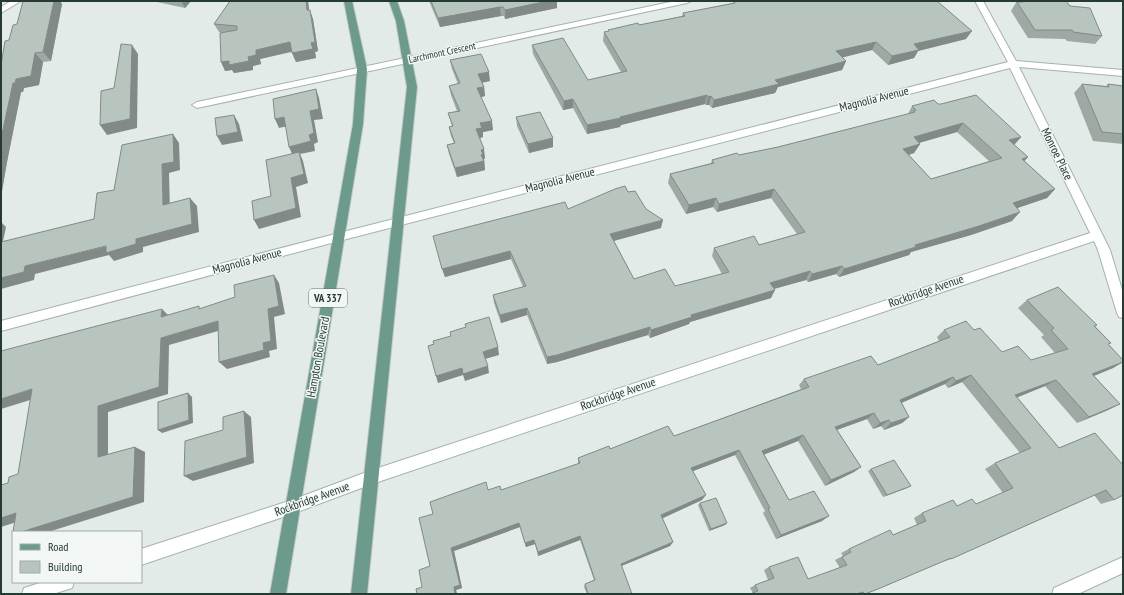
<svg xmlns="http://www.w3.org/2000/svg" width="1124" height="595" font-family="'PT Sans Narrow',sans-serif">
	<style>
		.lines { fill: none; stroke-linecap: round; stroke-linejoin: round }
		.street-casing { stroke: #a5b2ad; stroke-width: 2 }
		.primary-casing { stroke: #c2c8c6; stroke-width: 2 }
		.street { fill: #fff; fill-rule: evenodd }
		.primary { fill: #6c9b8e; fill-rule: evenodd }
		.wall { fill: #9ea9a4; fill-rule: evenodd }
		.shaded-wall { fill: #818a86 }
		.building { fill: #b8c5bf; stroke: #818a86; fill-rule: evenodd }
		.labels { text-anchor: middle; stroke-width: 3; stroke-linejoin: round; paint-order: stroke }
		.far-street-label { font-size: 10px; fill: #243a33; stroke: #f2f7f5 }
		.shield { fill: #f2f7f5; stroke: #62736d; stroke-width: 1 }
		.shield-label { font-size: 11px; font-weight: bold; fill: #243a33 }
		.street-label { font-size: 12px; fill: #243a33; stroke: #f2f7f5 }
	</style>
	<rect width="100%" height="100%" fill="#e2ebe7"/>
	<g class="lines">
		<g class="street-casing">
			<g id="street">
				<path d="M11,1H21L1,13V7Z"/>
				<path d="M675,1H691L687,3L197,108L192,105L197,102Z"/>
				<path d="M975,1H983L1016,61L1123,70V76L1019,67L1110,250L1123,293V318L1119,317L1117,313L1098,250L1094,241L372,484L292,514L141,565V549L292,500L372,470L1090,233L1010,68L339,241L1,331V321L339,233L1008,62Z"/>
				<path d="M1123,557V573L1078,594H1052L1054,588Z"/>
				<path d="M43,582H74L72,588L53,594H22L24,588Z"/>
			</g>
		</g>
		<g class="primary-casing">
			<g id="primary">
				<path d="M344,1H352L367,69L363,124L286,594H270L353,124L357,69Z"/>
				<path d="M389,1H397L404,21L417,87L367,594H351L407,87L396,21Z"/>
			</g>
		</g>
		<use href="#street" class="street"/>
		<use href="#primary" class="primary"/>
	</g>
	<g class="wall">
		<path d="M20,1H60L62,4L51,61L43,62L39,85L24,88L23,92H21L7,162L1,197V65L9,40L17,24L23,3Z"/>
		<path d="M152,1H191L185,8Z"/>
		<path d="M230,1H308L309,10L313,19L318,51L315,52L316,58L296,62L292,52L260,59L261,64L253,66V70L234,73L232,70L225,71L222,33L219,32L214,24Z"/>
		<path d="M429,1H557V8L505,19L504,16H501L440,27Z"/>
		<path d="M734,1L966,39L918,51L914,58L888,65L872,50L842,57L846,61L842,70L778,87L775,93L712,108L709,105H706L705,104L621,125L620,127L587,134L573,108L563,110L533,54L532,45L588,80L621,72L603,41L604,32H608V30L639,25L682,16L683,13L733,3Z"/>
		<path d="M1017,1H1066L1070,6L1102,36L1095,44L1067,41L1065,39L1028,38L1011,11Z"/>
		<path d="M450,60L490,81L482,83L484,87L485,96L481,97L493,130L483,132V137L480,138L485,158L484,159L485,170L457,177L449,154L447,145L454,143L451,136L449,127L452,126L448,113L457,111L451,95L449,86L458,84L452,69Z"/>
		<path d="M1082,84L1106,86L1108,84L1123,86V144L1093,141L1074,93Z"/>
		<path d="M938,104L1021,137L1014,145L1028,157L1024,161L1055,189L1047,198L1017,208L1012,221L971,235L911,252L909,255L839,277L836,274L808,282L806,280L774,289L771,298L690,322L689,324L650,338L648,335L557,362L547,364L527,315L501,323L494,303L493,295L523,287L511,259L445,277L433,236L568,209L628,192L646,209L661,228L614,241L634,279L675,286L722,274L712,256L714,248L759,245L797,234L771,198L717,212L713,207L686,214L668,183L670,174L711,163L712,160L739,155L778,147L908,114L912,106ZM957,132L989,161L931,179L909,155L914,153L920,144L919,143Z"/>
		<path d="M516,117L553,138V147L529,153L517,126Z"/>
		<path d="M1027,300L1097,325L1095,326L1111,343L1108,344L1123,362L1113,368L1094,376L1120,404L1108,410L1077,423L1045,386L1017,397L1059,448L1095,433L1114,500L1101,504L1094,495L951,559L942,562H941L865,594H750L753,593L750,588L755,585L768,580L764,570L769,567L808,579L840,568L835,560L843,556L841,553L849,549L893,535L917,525L914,518L922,513L957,506L976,504L1003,493L985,469L995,463L1020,453L962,382L948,388L945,384L901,403L909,417L902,423L884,430L881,426L873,429L867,419L837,430L861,467L854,472L825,486L798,441L764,454L789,500L822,521L776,539L763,513L765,511L735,455L693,471L702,500L662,518L673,542L670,546L621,566L632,594H587L584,587L585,584L594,580L580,540L538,556L535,544L526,547L520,527L454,551L462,588L456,590L457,594H417L422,587L430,566L433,514L578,464V458L610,449L674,436L801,389L799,385L804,379L878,365L939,341L937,337L944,330H974L1002,352L1031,360L1055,353L1041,337L1044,335L1018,308Z"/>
		<path d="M871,469L907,488L883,497L868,471Z"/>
		<path d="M700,503L727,523L725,525L709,531L698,505Z"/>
	</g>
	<g class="shaded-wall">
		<path d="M54,1H60L62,4L51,61L43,52Z"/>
		<path d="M181,1H191L185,8Z"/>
		<path d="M306,1H308L310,19L307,10Z"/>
		<path d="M548,1H557V8L505,19V10Z"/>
		<path d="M500,7L501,16L440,27L438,18Z"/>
		<path d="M310,10L313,19L318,51L315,52L316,58L296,62L292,53L311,43Z"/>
		<path d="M972,31L966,39L918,51L914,58L888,65L892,56L914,44Z"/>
		<path d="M290,42L293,51L260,59L261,64L253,66V70L234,73L232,70L225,71L221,62L248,57L256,50Z"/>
		<path d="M876,42L872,50L833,60L836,51Z"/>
		<path d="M132,45L138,54L137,128L107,135L100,125Z"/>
		<path d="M35,53L43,62L39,85L24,88L23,92H21L7,162L1,197V139L13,83L16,79Z"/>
		<path d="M846,61L842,70L778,87L775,93L712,108L714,100L775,80Z"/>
		<path d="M489,72L490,81L479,83L478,74Z"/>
		<path d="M484,87L485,96L478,98L477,88Z"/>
		<path d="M316,89L319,98L323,119L314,120L318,142L314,144L315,151L300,154L303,161L308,183L296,187L301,217L259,229L254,220L291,178L293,156L289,147L309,135L310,111Z"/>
		<path d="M707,95L705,104L621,125L620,127L587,134V125Z"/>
		<path d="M711,96L709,105H706L708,97Z"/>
		<path d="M573,99V108L563,110L564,101Z"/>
		<path d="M234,115L239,124L243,141L222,145L217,136Z"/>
		<path d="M284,117L288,126L279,128L275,119Z"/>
		<path d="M492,121L493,130L483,132V137L478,139L476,129L480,123Z"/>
		<path d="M963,123L957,132L908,146L914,137Z"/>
		<path d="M173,134L179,143L180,170L169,173L170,213L163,205L162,164Z"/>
		<path d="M1021,137L1013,146L1009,140Z"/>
		<path d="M553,138V147L529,153L528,144Z"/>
		<path d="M920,144L914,153L897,158L903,149Z"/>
		<path d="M484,149L485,158L484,159L485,170L457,177L455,168L481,155V150Z"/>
		<path d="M1028,157L1020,166L1022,159Z"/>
		<path d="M774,189L771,198L717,212L719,204Z"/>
		<path d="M1055,189L1047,198L1006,212L1013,203Z"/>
		<path d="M190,198L197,206L199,232L143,247V252L114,261L109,255L35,274L34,280L1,289V278L25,266L136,239Z"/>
		<path d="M716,198L713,207L686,214L689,205Z"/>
		<path d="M1020,212L1012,221L971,235L911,252L909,255L839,277L844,269L915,245Z"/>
		<path d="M663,220L661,228L609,242L610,234Z"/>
		<path d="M1,222L6,227L1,251Z"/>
		<path d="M510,251L511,259L445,277L442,269Z"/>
		<path d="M842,266L836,274L808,282L812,274Z"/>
		<path d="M810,271L806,280L766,291L770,283Z"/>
		<path d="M274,275L279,283L285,314L274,317L277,349L269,351L270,357L227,369L219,362L268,309Z"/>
		<path d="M775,290L771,298L690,322L689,324L650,338L651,330L691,315Z"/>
		<path d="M527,308V315L501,323L500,315Z"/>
		<path d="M162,309L170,317H161Z"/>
		<path d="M218,321L225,329L169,345L168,394L108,412V463L98,457V406L161,338Z"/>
		<path d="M650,327L648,335L557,362L547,364V357Z"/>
		<path d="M498,347L499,355L485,359L483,352Z"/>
		<path d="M1123,362L1113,368L1081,381L1092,374Z"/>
		<path d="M488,366L489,373L465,381L463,375L438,383L436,376L462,368Z"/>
		<path d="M971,375L962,382L948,388L956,381Z"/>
		<path d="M953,377L945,384L892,407L900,400Z"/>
		<path d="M1056,380L1045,386L1006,402L1015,395Z"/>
		<path d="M32,389L43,396L1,409V399Z"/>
		<path d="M188,393L192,397L193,423L162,433L158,430Z"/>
		<path d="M1120,404L1108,410L1077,423L1089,417Z"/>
		<path d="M244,411L251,417L254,463L193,481L184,476Z"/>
		<path d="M874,413L867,419L828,433L835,427Z"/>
		<path d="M909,417L902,423L884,430L891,423Z"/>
		<path d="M889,420L881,426L873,429L880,423Z"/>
		<path d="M803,435L798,441L758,457L762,451Z"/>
		<path d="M135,447L145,452L144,502L48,532H21Z"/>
		<path d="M739,450L735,455L688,473L691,468Z"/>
		<path d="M861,467L854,472L825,486L831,480Z"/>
		<path d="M911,486L907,488L883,497L887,495Z"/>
		<path d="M706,495L702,500L659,520L661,515Z"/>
		<path d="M16,513L29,518L1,527V518Z"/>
		<path d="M829,516L822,521L776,539L781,535Z"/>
		<path d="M519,523L520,527L454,551L462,588L456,590L457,594H455L454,587L451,548Z"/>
		<path d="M727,523L725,525L709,531L711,529Z"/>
		<path d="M580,536V540L538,556V552Z"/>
		<path d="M534,540L535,544L526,547L525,543Z"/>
		<path d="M673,542L670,546L619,567L621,564Z"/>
	</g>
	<g class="building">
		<path d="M23,1H54L43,52L35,53L31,76L16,79L15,83H13L1,139V65L5,41L9,40L13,25L17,24Z"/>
		<path d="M230,1H306L307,10H310L315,42L311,43L313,49L292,53L290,42L256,50V55L248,57L249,61L229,65V61L221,62L220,33L237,30V26L214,24Z"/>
		<path d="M431,1H548L505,10L503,7H500L438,18Z"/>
		<path d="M734,1H937L972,31L914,44L919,50L892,56L876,42L836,51L846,61L775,80L779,84L714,100L711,96L708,97L707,95L620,117L621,118L587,125L573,99L564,101L532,45L563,38L588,80L627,71L604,32L609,31L608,30L638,23L639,25L685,16L683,13L735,3Z"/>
		<path d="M1022,1H1066L1070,6L1090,8L1102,36L1073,32L1072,30H1035L1017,2H1023Z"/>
		<path d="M121,44L132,45L130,119L100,125L101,91L114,88Z"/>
		<path d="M481,54L489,72L478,74L484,87L477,88L492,121L480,123L482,128L476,129L484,149L481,150L483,154L481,155L484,161L455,168L447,145L455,143L449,127L453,126L448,113L460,111L449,86L460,83L450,60Z"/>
		<path d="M1082,84L1109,87L1108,84L1123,86V134L1102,132Z"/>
		<path d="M316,89L319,109L310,111L314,133L309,135L311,141L289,147L284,117L275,119L273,99Z"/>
		<path d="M976,95L1021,137L1009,140L1028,157L1022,159L1055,189L1013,203L1020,212L979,226L915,245L916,247L844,269L842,266L812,274L810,271L770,283L775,290L691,315L692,317L651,330L650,327L557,355L547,357L527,308L500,315L493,295L526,286L510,251L442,269L433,236L565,202L568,209L615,189L625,186L628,192L635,191L646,209L663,220L610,234L634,279L665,269L675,286L729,272L714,248L754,236L759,245L805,232L774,189L719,204L716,198L689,205L670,174L714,163L712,160L737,153L739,155L778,147L915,112L914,111L916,110L912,106L934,100L938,104H941ZM963,123L1002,158L931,179L903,149L920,144L914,137Z"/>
		<path d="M540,112L553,138L528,144L516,117Z"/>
		<path d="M234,115L238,132L217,136L215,118Z"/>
		<path d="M173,134L174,162L162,164L163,205L190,198L192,224L136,239V244L106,253V246L25,266L24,272L1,278V242L94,219L97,193L114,190L122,145Z"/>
		<path d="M299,152L304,174L291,178L296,208L254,220L252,201L271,196L266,160Z"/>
		<path d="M274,275L279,306L268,309L271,341L263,343L264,350L219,362L218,321L161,338L159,387L98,406V457L135,447L133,497L21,532H13L16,513L1,518V485L8,483L9,477L18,474L32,389L1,399V351L162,309L161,317L199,306V309L235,297L234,285Z"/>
		<path d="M1058,287L1097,325L1094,326L1111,343L1108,344L1123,360V362L1092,374L1120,404L1089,417L1056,380L1015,395L1059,448L1095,433L1123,465V495L1114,500L1106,490L951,559V558L878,589L865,594L863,592L856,594H750L758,591L755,585L774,578L769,567L798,557L808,579L847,565L842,557L851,552L849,549L890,530L893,535L926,521L922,513L953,500L957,506L972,499L976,504L1013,488L995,463L1031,448L971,375L956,381L953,377L900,400L909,417L891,423L889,420L880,423L874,413L835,427L861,467L831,480L803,435L762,451L789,500L814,491L829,516L781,535L768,509L770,508L739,450L691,468L706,495L661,515L673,542L621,564L632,594H588L585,584L595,580L580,536L538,552L534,540L525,543L519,523L451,548L460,585L454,587L455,594H417L416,589L422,587L419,570L430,566L419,518L433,514L430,502L486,482L488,490L500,486L501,490L580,463L578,458L609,446L610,449L668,426L674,436L809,387L804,379L871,356L878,365L950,337L944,330L966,321L974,330L980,328L1002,352L1018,346L1031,360L1068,349L1051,330L1054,328L1027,300Z"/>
		<path d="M489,317L498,347L483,352L488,366L463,374L462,368L436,376L428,346L434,344L433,341L451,336L450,332L466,327L465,324Z"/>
		<path d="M188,393L189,420L158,430V402Z"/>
		<path d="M244,411L247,457L184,476L185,441L223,430V417Z"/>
		<path d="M894,460L911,486L887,495L871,469Z"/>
		<path d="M716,498L727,523L711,529L700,503Z"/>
	</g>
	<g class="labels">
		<g class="far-street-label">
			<text transform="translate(442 52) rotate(-12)" y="4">Larchmont Crescent</text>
		</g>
		<rect class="shield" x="309" y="289" width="38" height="18" rx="3"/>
		<g class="shield-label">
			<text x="328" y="302">VA 337</text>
		</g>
		<g class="street-label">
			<text transform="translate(874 99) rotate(-14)" y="4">Magnolia Avenue</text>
			<text transform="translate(1057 154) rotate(64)" y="4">Monroe Place</text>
			<text transform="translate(560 180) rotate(-14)" y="4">Magnolia Avenue</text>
			<text transform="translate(247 261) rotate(-15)" y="4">Magnolia Avenue</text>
			<text transform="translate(926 291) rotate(-19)" y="4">Rockbridge Avenue</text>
			<text transform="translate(318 357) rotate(-80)" y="4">Hampton Boulevard</text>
			<text transform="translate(618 394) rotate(-19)" y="4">Rockbridge Avenue</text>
			<text transform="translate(312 499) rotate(-20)" y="4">Rockbridge Avenue</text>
		</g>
	</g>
	<rect width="1124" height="595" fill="none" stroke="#243a33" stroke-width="4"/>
	<rect x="12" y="531" width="130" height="52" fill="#f2f7f5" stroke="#a0aba7"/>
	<rect x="20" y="544" width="20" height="6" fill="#6c9b8e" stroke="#a0aba7"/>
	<text x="48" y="551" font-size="12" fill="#243a33">Road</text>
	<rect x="20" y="561" width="20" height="12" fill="#b8c5bf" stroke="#a0aba7"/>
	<text x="48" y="571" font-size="12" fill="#243a33">Building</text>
</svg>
